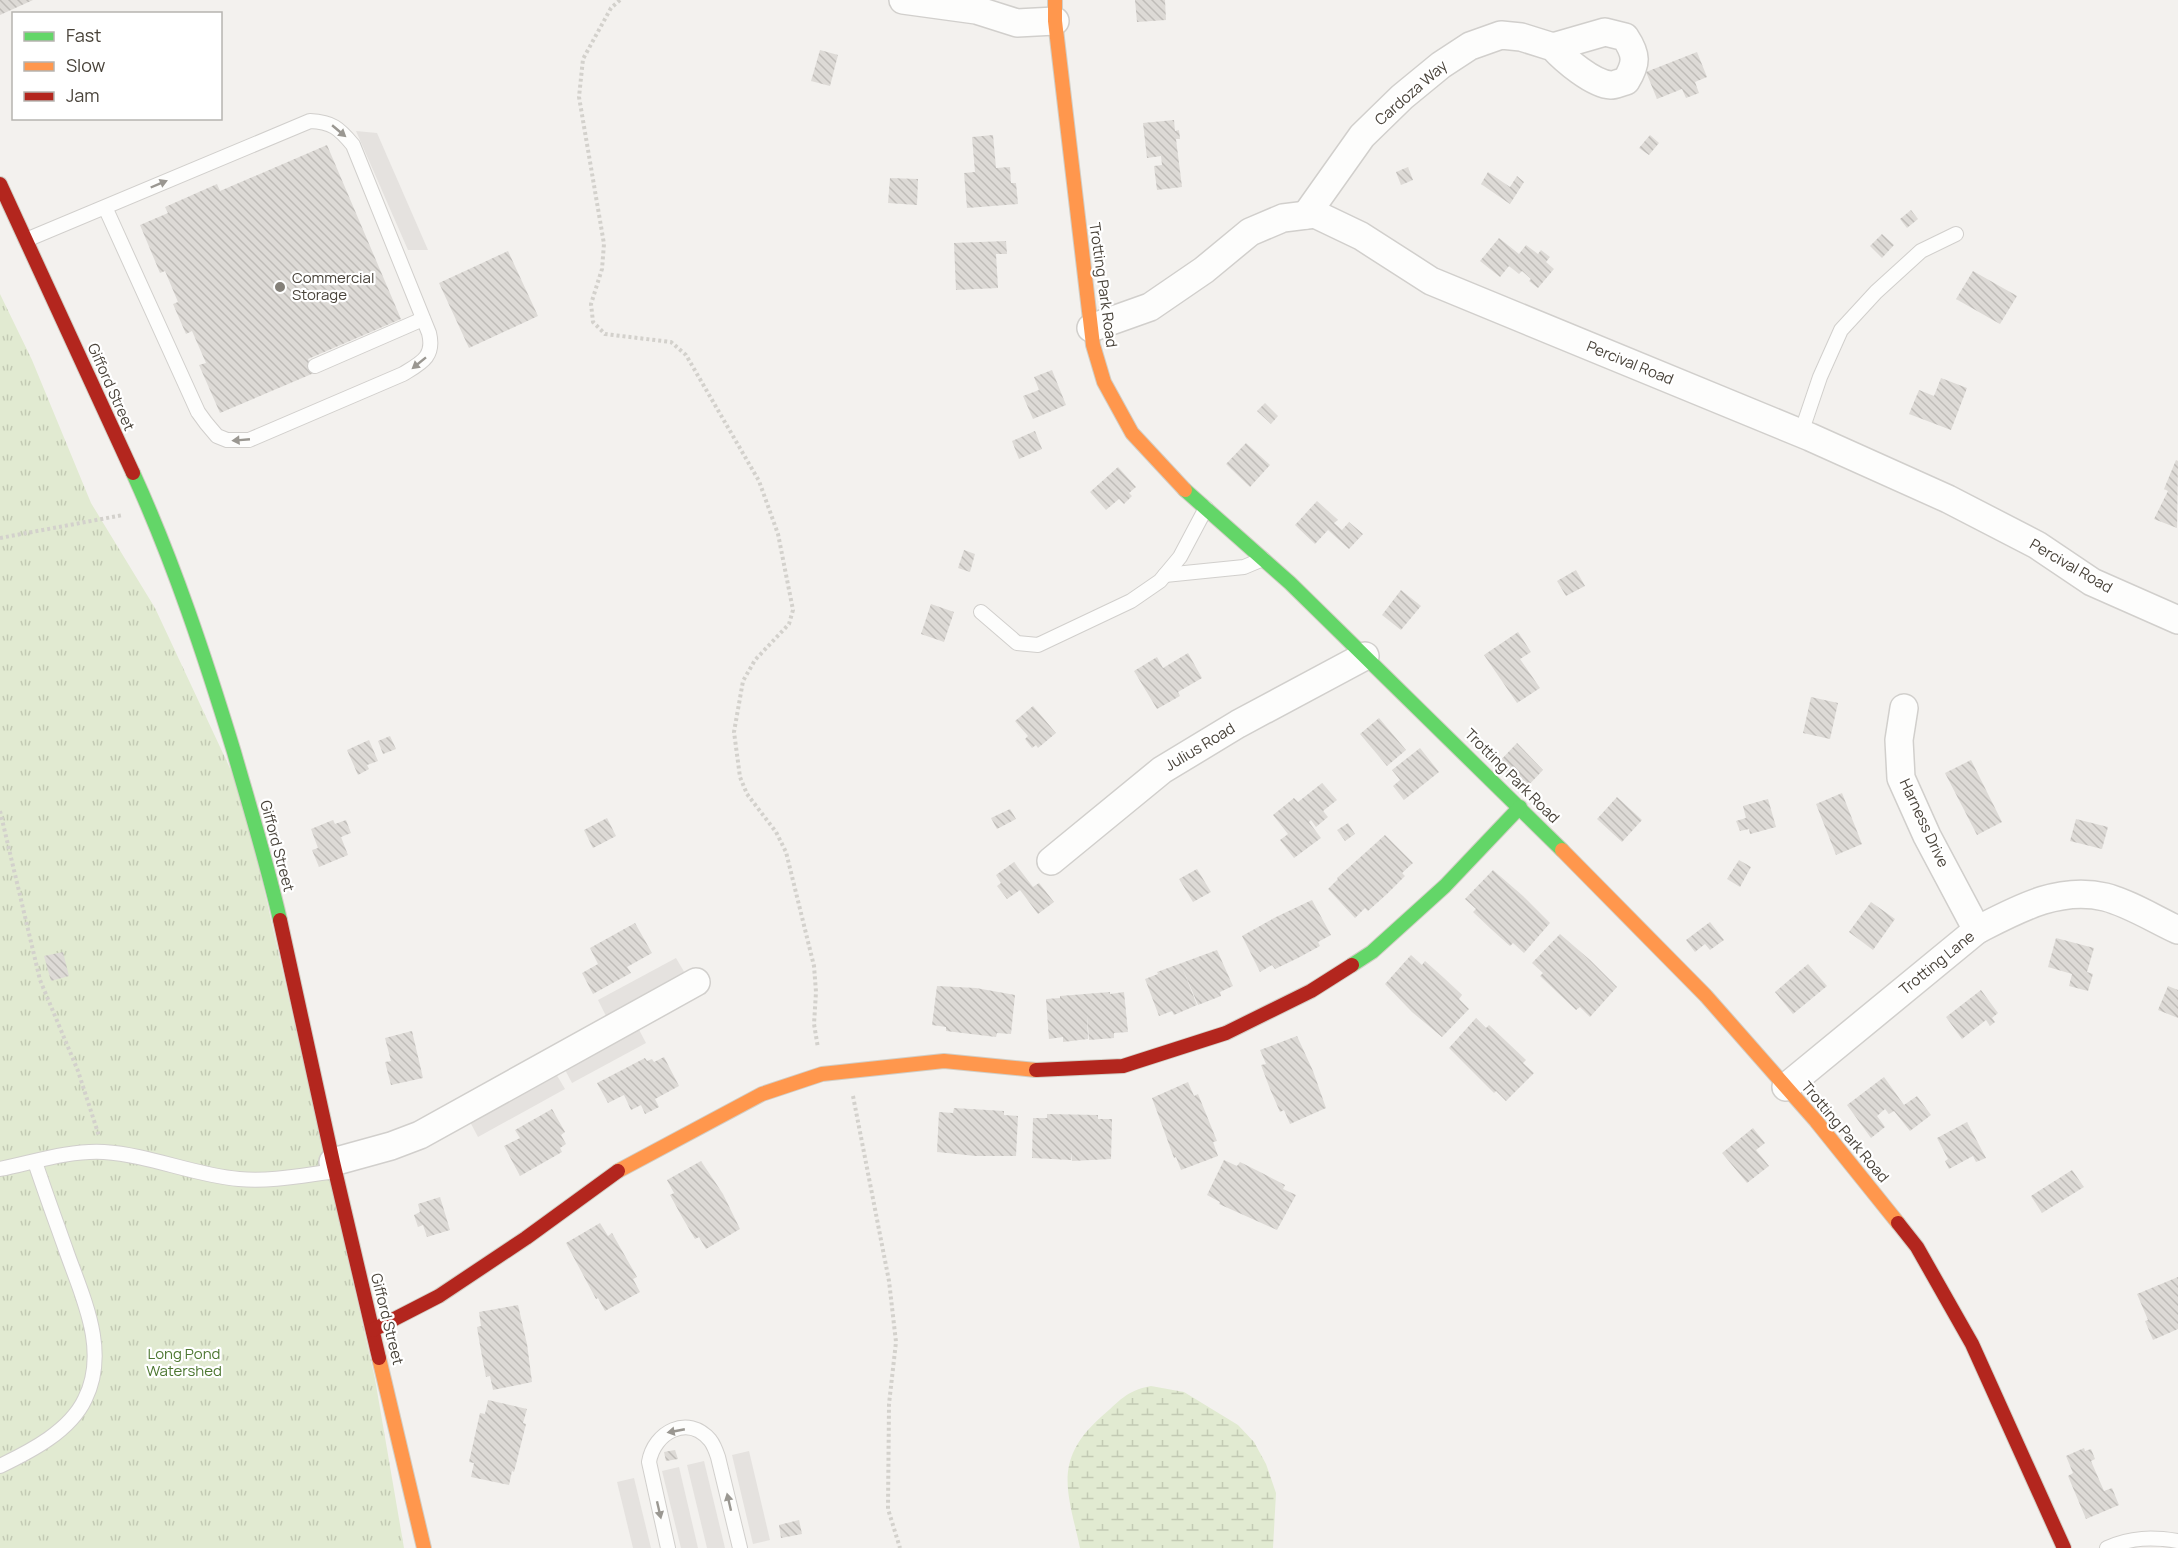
<svg xmlns="http://www.w3.org/2000/svg" width="2178" height="1548" font-family="Manrope,sans-serif">
	<style>
		.grass { fill: url(#grass-tufts) }
		.wetland { fill: url(#wetland-marsh) }
		.parking { fill: #e5e2df }
		.building { fill: url(#building-back-hatch) }
		.lines { fill: none; stroke-linecap: round; stroke-linejoin: round }
		.lane-casing { stroke: #d1cfcc; stroke-width: 16 }
		.street-casing { stroke: #d1cfcc; stroke-width: 30 }
		.fast-casing { stroke: #d2cec5; stroke-width: 16 }
		.slow-casing { stroke: #d2cec5; stroke-width: 16 }
		.jam-casing { stroke: #d2cec5; stroke-width: 16 }
		.path { stroke: #d3d1cc; stroke-width: 4; stroke-dasharray: 3 3; stroke-linecap: butt }
		.lane { stroke: #fdfdfc; stroke-width: 14 }
		.street { stroke: #fdfdfc; stroke-width: 27 }
		.fast { stroke: #63d668; stroke-width: 14 }
		.slow { stroke: #ff974d; stroke-width: 14 }
		.jam { stroke: #b3261e; stroke-width: 14 }
		.oneway { fill: #9a9791 }
		.poi-dot { fill: #848079; stroke: #fff; stroke-width: 2 }
		.labels { text-anchor: middle; stroke-width: 4.5; stroke-linejoin: round; paint-order: stroke }
		.street-label { font-size: 15px; fill: #49433a; stroke: #fff }
		.poi-label { font-size: 15px; fill: #49433a; stroke: #fff; text-anchor: start }
		.park-label { font-size: 15px; fill: #4d7731; stroke: #fff }
	</style>
	<defs>
		<pattern id="grass-tufts" width="24" height="20" patternUnits="userSpaceOnUse" patternTransform="scale(1.5)"><rect width="24" height="20" fill="#e1ead1"/><path d="M3 7l-1-3M5 7V3M7 7l1-3M15 17l-1-3M17 17v-4M19 17l1-3" fill="none" stroke="#c3cab4"/></pattern>
		<pattern id="wetland-marsh" width="20" height="14" patternUnits="userSpaceOnUse" patternTransform="scale(1.5)"><rect width="20" height="14" fill="#e1ead1"/><path d="M1 5h8M5 5V1M11 12h8M15 12V8" fill="none" stroke="#c3cab4"/></pattern>
		<pattern id="building-back-hatch" width="6" height="6" patternUnits="userSpaceOnUse" patternTransform="scale(1.5)"><rect width="6" height="6" fill="#dddad6"/><path d="M-1 5l2 2M0 0l6 6M5-1l2 2" fill="none" stroke="#bfbcb8"/></pattern>
	</defs>
	<rect width="100%" height="100%" fill="#f3f1ee"/>
	<path class="grass" d="M0,294L32,360L91,503L155,608L243,796L375,1379L404,1548H0Z"/>
	<path class="wetland" d="M1151,1386L1184,1392L1238,1425L1254,1442L1266,1464L1276,1493L1273,1548H1080C1068,1492 1052,1461 1101,1417C1120,1401 1125,1391 1151,1386Z"/>
	<g class="parking">
		<path d="M356,131L377,133L428,250H408Z"/>
		<path d="M676,958L686,975L607,1018L598,1000Z"/>
		<path d="M637,1026L646,1043L572,1083L563,1066Z"/>
		<path d="M555,1072L565,1089L478,1137L469,1120Z"/>
		<path d="M749,1451L770,1540L753,1544L732,1455Z"/>
		<path d="M704,1461L725,1548H707L687,1465Z"/>
		<path d="M679,1467L698,1548H681L662,1471Z"/>
		<path d="M634,1478L651,1548H633L617,1482Z"/>
	</g>
	<g class="building">
		<path d="M0,0H33L0,15Z"/>
		<path d="M1135,0H1165L1166,20L1137,22Z"/>
		<path d="M820,50L838,55L830,86L811,81Z"/>
		<path d="M1697,52L1707,77L1695,82L1699,93L1686,98L1682,89L1657,99L1646,72Z"/>
		<path d="M1174,120L1175,131L1179,130L1180,139H1176L1182,187L1157,190L1154,166L1162,165L1161,156L1147,158L1143,123Z"/>
		<path d="M993,135L996,168L1010,167L1011,183H1016L1018,204L967,208L964,173L975,172L972,137Z"/>
		<path d="M1650,135L1659,143L1649,155L1639,148Z"/>
		<path d="M327,145L401,319L308,359L314,373L220,413L199,365L206,363L192,331L186,334L173,304L178,302L165,271L160,273L140,225L168,213L165,207L217,184L220,191Z"/>
		<path d="M1408,167L1413,180L1401,185L1396,172Z"/>
		<path d="M1488,172L1510,187L1517,176L1524,182L1510,204L1481,184Z"/>
		<path d="M890,178L918,179L917,205L888,203Z"/>
		<path d="M1911,210L1918,219L1907,228L1900,219Z"/>
		<path d="M1882,234L1894,245L1882,258L1870,246Z"/>
		<path d="M1499,238L1519,254L1526,245L1538,254L1541,250L1550,257L1546,262L1554,269L1538,288L1529,281L1531,279L1522,271L1519,274L1509,266L1500,277L1480,261Z"/>
		<path d="M1006,241L1007,254H996L998,288L956,290L954,243Z"/>
		<path d="M508,251L538,316L469,348L439,283Z"/>
		<path d="M1973,271L2017,296L2000,324L1956,299Z"/>
		<path d="M1052,370L1066,405L1033,419L1023,396L1039,390L1034,377Z"/>
		<path d="M1941,378L1967,388L1951,430L1909,414L1919,390L1934,396Z"/>
		<path d="M1265,403L1278,416L1271,424L1257,411Z"/>
		<path d="M1035,431L1042,449L1019,459L1012,441Z"/>
		<path d="M1246,443L1270,465L1250,487L1226,464Z"/>
		<path d="M2176,460L2178,461L2177,528L2154,519L2168,491L2164,489Z"/>
		<path d="M1118,467L1136,487L1129,493L1132,496L1124,504L1119,499L1106,510L1090,492Z"/>
		<path d="M1317,501L1338,520L1334,523L1342,530L1349,522L1363,534L1349,549L1328,530L1315,544L1295,525Z"/>
		<path d="M964,550L975,554L970,572L958,568Z"/>
		<path d="M1576,570L1585,586L1566,596L1557,581Z"/>
		<path d="M1401,590L1421,606L1401,630L1382,615Z"/>
		<path d="M931,604L954,612L944,642L921,634Z"/>
		<path d="M1518,632L1531,652L1520,659L1540,688L1517,703L1484,655Z"/>
		<path d="M1188,653L1202,678L1178,692L1180,696L1157,709L1134,671L1157,657L1163,668Z"/>
		<path d="M1811,697L1838,703L1830,739L1803,733Z"/>
		<path d="M1033,706L1056,733L1038,748L1036,745L1032,748L1025,739L1028,736L1015,721Z"/>
		<path d="M1379,718L1406,750L1387,766L1360,734Z"/>
		<path d="M390,736L396,749L383,754L378,741Z"/>
		<path d="M369,740L378,761L367,765L369,769L358,775L347,750Z"/>
		<path d="M1517,743L1543,770L1524,790L1497,764Z"/>
		<path d="M1420,748L1439,772L1404,800L1393,786L1400,780L1392,770Z"/>
		<path d="M1971,760L2002,822L1977,835L1945,773Z"/>
		<path d="M1322,783L1337,800L1323,811L1328,817L1316,827L1311,820L1309,822L1321,838L1294,858L1280,840L1288,834L1273,815L1294,798L1298,802Z"/>
		<path d="M1842,793L1862,844L1836,855L1816,804Z"/>
		<path d="M1617,797L1642,820L1622,842L1597,819Z"/>
		<path d="M1768,799L1776,827L1750,834L1749,829L1740,831L1736,821L1746,818L1743,806Z"/>
		<path d="M1010,809L1016,819L997,829L991,818Z"/>
		<path d="M607,818L616,836L593,848L584,830Z"/>
		<path d="M2076,819L2108,827L2102,849L2070,841Z"/>
		<path d="M333,820L335,824L346,820L351,833L341,837L348,855L319,867L312,850L318,848L311,829Z"/>
		<path d="M1348,823L1355,834L1345,841L1337,830Z"/>
		<path d="M1385,835L1413,863L1402,873L1405,876L1387,894L1368,911L1365,908L1355,918L1328,889L1338,879L1337,878Z"/>
		<path d="M1739,860L1751,867L1740,887L1727,879Z"/>
		<path d="M1014,862L1033,887L1039,883L1054,902L1038,914L1020,890L1007,899L997,886L1001,883L996,875Z"/>
		<path d="M1197,869L1211,892L1193,902L1179,879Z"/>
		<path d="M1493,870L1523,896L1550,923L1524,953L1513,943L1510,946L1491,929L1473,912L1476,909L1465,899Z"/>
		<path d="M1312,900L1331,935L1318,942L1320,946L1298,958L1275,969L1272,965L1260,972L1242,936L1276,917Z"/>
		<path d="M1871,902L1895,919L1873,950L1849,932Z"/>
		<path d="M1710,922L1724,940L1710,950L1705,944L1695,952L1686,940Z"/>
		<path d="M635,923L652,953L627,967L631,973L593,994L582,973L598,964L590,948Z"/>
		<path d="M1560,934L1590,960L1617,987L1590,1017L1580,1007L1576,1010L1540,976L1543,973L1532,963Z"/>
		<path d="M2056,938L2094,948L2087,972L2093,974L2088,991L2069,986L2072,974L2048,967Z"/>
		<path d="M1217,950L1233,986L1220,992L1221,996L1198,1005L1182,967L1197,1005L1174,1015L1172,1011L1159,1016L1145,979L1158,974L1157,972Z"/>
		<path d="M63,952L69,976L51,981L44,956Z"/>
		<path d="M1411,955L1422,965L1425,961L1444,978L1462,995L1459,999L1469,1009L1442,1037L1412,1012L1385,984Z"/>
		<path d="M1808,964L1827,986L1793,1014L1775,992Z"/>
		<path d="M937,986L976,988L1015,995L1011,1034L997,1033L996,1037L946,1031V1027L932,1025Z"/>
		<path d="M2168,986L2178,990V1018L2158,1010Z"/>
		<path d="M1981,990L1998,1013L1992,1018L1995,1022L1990,1026L1986,1020L1962,1039L1946,1017Z"/>
		<path d="M1110,992V994L1124,992L1128,1032L1114,1033V1038L1089,1040L1087,1014L1088,1039L1063,1042V1037L1049,1039L1046,999L1060,998V996Z"/>
		<path d="M1476,1018L1486,1028L1489,1025L1526,1060L1523,1063L1534,1073L1506,1101L1496,1091L1494,1093L1449,1048Z"/>
		<path d="M412,1031L423,1078L391,1085L385,1062L391,1061L385,1038Z"/>
		<path d="M1297,1036L1313,1071L1326,1108L1290,1124L1284,1110L1280,1112L1270,1089L1261,1065L1266,1064L1260,1050Z"/>
		<path d="M664,1057L679,1086L655,1099L659,1107L645,1114L641,1105L631,1110L624,1095L608,1103L597,1083L645,1058L647,1061L652,1059L654,1062Z"/>
		<path d="M1884,1077L1904,1105L1917,1096L1931,1115L1910,1131L1894,1111L1889,1114L1885,1109L1877,1116L1885,1127L1871,1138L1847,1105Z"/>
		<path d="M1188,1082L1194,1096L1198,1094L1217,1141L1213,1142L1218,1156L1181,1170L1176,1157L1174,1158L1152,1098Z"/>
		<path d="M954,1108L1004,1111V1115L1018,1116L1016,1156H976L937,1152L939,1112L953,1113Z"/>
		<path d="M552,1109L565,1132L561,1135L566,1144L560,1148L562,1152L520,1176L504,1146L520,1138L515,1130Z"/>
		<path d="M1047,1114L1098,1115V1119H1112L1111,1159L1072,1161L1071,1152V1160L1032,1158L1033,1118H1047Z"/>
		<path d="M1967,1122L1986,1158L1976,1162L1973,1156L1949,1169L1945,1161L1948,1159L1937,1138Z"/>
		<path d="M1753,1128L1765,1143L1756,1150L1769,1166L1747,1183L1722,1153Z"/>
		<path d="M1224,1160L1237,1166L1240,1162L1262,1173L1285,1185L1283,1189L1296,1195L1277,1230L1219,1204L1220,1202L1207,1195Z"/>
		<path d="M701,1161L723,1194L740,1229L706,1249L699,1237L695,1239L682,1217L670,1195L674,1193L667,1180Z"/>
		<path d="M2072,1170L2084,1187L2042,1213L2031,1196Z"/>
		<path d="M440,1197L450,1230L427,1237L423,1225L418,1227L414,1215L420,1212L418,1204Z"/>
		<path d="M600,1223L608,1236L612,1233L637,1277L633,1279L640,1292L605,1311L598,1298L596,1299L566,1243Z"/>
		<path d="M2178,1277V1329L2153,1340L2145,1321L2148,1320L2137,1294Z"/>
		<path d="M518,1305L527,1344L532,1382L493,1390L490,1376L486,1377L481,1351L477,1327L481,1326L479,1312Z"/>
		<path d="M488,1400L527,1409L523,1423L526,1424L514,1472L512,1471L509,1485L471,1477L474,1463L469,1462L480,1413L485,1414Z"/>
		<path d="M2084,1448L2085,1451L2091,1449L2095,1459L2091,1461L2104,1491L2112,1488L2119,1505L2086,1519L2068,1476L2073,1473L2066,1456Z"/>
		<path d="M675,1450L678,1459L666,1461L664,1452Z"/>
		<path d="M799,1520L802,1534L781,1538L779,1525Z"/>
	</g>
	<g class="lines">
		<g class="lane-casing">
			<g id="lane">
				<path d="M26,240L310,121C332,122 339,128 353,145L429,333C435,357 421,363 403,374L249,440H227L217,436L206,423L198,412L105,207"/>
				<path d="M315,366L423,319"/>
				<path d="M1801,433L1820,377L1841,330L1876,292L1921,251L1956,234"/>
				<path d="M1165,575L1244,567L1263,559"/>
				<path d="M981,612L1017,643L1038,645L1131,601L1160,581L1180,557L1206,508"/>
				<path d="M0,1169C34,1162 70,1150 104,1152C150,1155 193,1175 239,1179C271,1182 304,1175 336,1171"/>
				<path d="M0,1466C31,1451 70,1431 85,1399C109,1351 83,1298 67,1253C56,1222 45,1192 35,1162"/>
				<path d="M668,1548L649,1462C654,1432 688,1414 710,1440C714,1445 716,1451 718,1457L740,1548"/>
				<path d="M2107,1548C2131,1537 2153,1537 2178,1541"/>
			</g>
		</g>
		<g class="street-casing">
			<g id="street">
				<path d="M903,0L976,10L1017,23L1055,21"/>
				<path d="M1306,215L1362,136L1402,97L1441,65L1470,46L1501,35L1521,37L1553,47L1605,32L1625,37C1637,55 1637,63 1626,81C1621,82 1615,85 1611,85C1593,84 1565,60 1553,47"/>
				<path d="M1091,328L1150,307L1204,270L1250,232L1283,218L1315,214L1361,236L1431,281L1810,437L1948,499L2037,545L2092,582L2178,620"/>
				<path d="M1904,708L1899,740L1901,778L1927,836L1977,930"/>
				<path d="M1051,861L1162,770L1238,724L1365,656"/>
				<path d="M1786,1087L1977,930C2018,909 2059,886 2105,897C2129,903 2156,920 2178,930"/>
				<path d="M333,1162L391,1146L420,1135L696,982"/>
			</g>
		</g>
		<g class="fast-casing">
			<g id="fast">
				<path d="M133,473C174,563 205,657 234,752C250,808 267,863 280,920"/>
				<path d="M1185,490L1290,583L1562,850"/>
				<path d="M1352,965L1372,952L1445,886L1520,807"/>
			</g>
		</g>
		<g class="slow-casing">
			<g id="slow">
				<path d="M1055,0V21L1093,345L1104,382L1132,433L1185,490"/>
				<path d="M1562,850L1706,996L1816,1121L1898,1223"/>
				<path d="M618,1171L762,1094L822,1074L944,1061L1036,1070"/>
				<path d="M379,1358L424,1548"/>
			</g>
		</g>
		<g class="jam-casing">
			<g id="jam">
				<path d="M0,184L133,473"/>
				<path d="M280,920L333,1162L379,1358"/>
				<path d="M1036,1070L1123,1066L1226,1033L1311,991L1352,965"/>
				<path d="M1898,1223L1917,1247L1972,1344L2064,1548"/>
				<path d="M373,1330L439,1296L526,1238L618,1171"/>
			</g>
		</g>
		<g class="path">
			<path d="M620,0L611,8L583,59L579,97L604,244L602,269L591,304L593,322L605,334L671,342L686,355L759,481L778,534L793,610L789,624L755,660L743,681L734,732L740,777L747,794L776,832L786,852L814,966L816,992L814,1024L818,1048"/>
			<path d="M0,538L123,515"/>
			<path d="M0,811L40,980L78,1071L99,1136"/>
			<path d="M853,1096L889,1281L896,1342L889,1404L888,1509L900,1548"/>
		</g>
		<use href="#lane" class="lane"/>
		<use href="#street" class="street"/>
		<use href="#fast" class="fast"/>
		<use href="#slow" class="slow"/>
		<use href="#jam" class="jam"/>
	</g>
	<defs><path id="oneway-solid" d="M-6-.8H1V-3.2L6.5 0L1 3.2V.8H-6Z" transform="scale(1.5)"/></defs>
	<g class="oneway">
		<use href="#oneway-solid" transform="translate(339 131) rotate(40)"/>
		<use href="#oneway-solid" transform="translate(159 184) rotate(-23)"/>
		<use href="#oneway-solid" transform="translate(419 363) rotate(141)"/>
		<use href="#oneway-solid" transform="translate(241 440) rotate(175)"/>
		<use href="#oneway-solid" transform="translate(676 1431) rotate(169)"/>
		<use href="#oneway-solid" transform="translate(729 1502) rotate(-103)"/>
		<use href="#oneway-solid" transform="translate(659 1510) rotate(77)"/>
	</g>
	<circle class="poi-dot" cx="280" cy="287" r="6"/>
	<g class="labels">
		<g class="street-label">
			<text transform="translate(1411 93) rotate(-41)" y="5">Cardoza Way</text>
			<text transform="translate(1103 285) rotate(82)" y="5">Trotting Park Road</text>
			<text transform="translate(1630 363) rotate(22)" y="5">Percival Road</text>
			<text transform="translate(111 387) rotate(66)" y="5">Gifford Street</text>
			<text transform="translate(2071 566) rotate(30)" y="5">Percival Road</text>
			<text transform="translate(1200 747) rotate(-31)" y="5">Julius Road</text>
			<text transform="translate(1512 776) rotate(45)" y="5">Trotting Park Road</text>
			<text transform="translate(1924 823) rotate(65)" y="5">Harness Drive</text>
			<text transform="translate(277 846) rotate(75)" y="5">Gifford Street</text>
			<text transform="translate(1937 963) rotate(-39)" y="5">Trotting Lane</text>
			<text transform="translate(1845 1132) rotate(50)" y="5">Trotting Park Road</text>
			<text transform="translate(387 1319) rotate(76)" y="5">Gifford Street</text>
		</g>
		<g class="poi-label">
			<text x="292" y="283">Commercial<tspan x="292" dy="17">Storage</tspan></text>
		</g>
		<g class="park-label">
			<text x="184" y="1359">Long Pond<tspan x="184" dy="17">Watershed</tspan></text>
		</g>
	</g>
	<rect x="12" y="12" width="210" height="108" fill="#ffffff" stroke="#b6b4b0" stroke-width="1.5"/>
	<rect x="24" y="32" width="30" height="9" fill="#63d668" stroke="#b6b4b0" stroke-width="1.5"/>
	<text x="66" y="42" font-size="18" fill="#49433a">Fast</text>
	<rect x="24" y="62" width="30" height="9" fill="#ff974d" stroke="#b6b4b0" stroke-width="1.5"/>
	<text x="66" y="72" font-size="18" fill="#49433a">Slow</text>
	<rect x="24" y="92" width="30" height="9" fill="#b3261e" stroke="#b6b4b0" stroke-width="1.5"/>
	<text x="66" y="102" font-size="18" fill="#49433a">Jam</text>
</svg>
